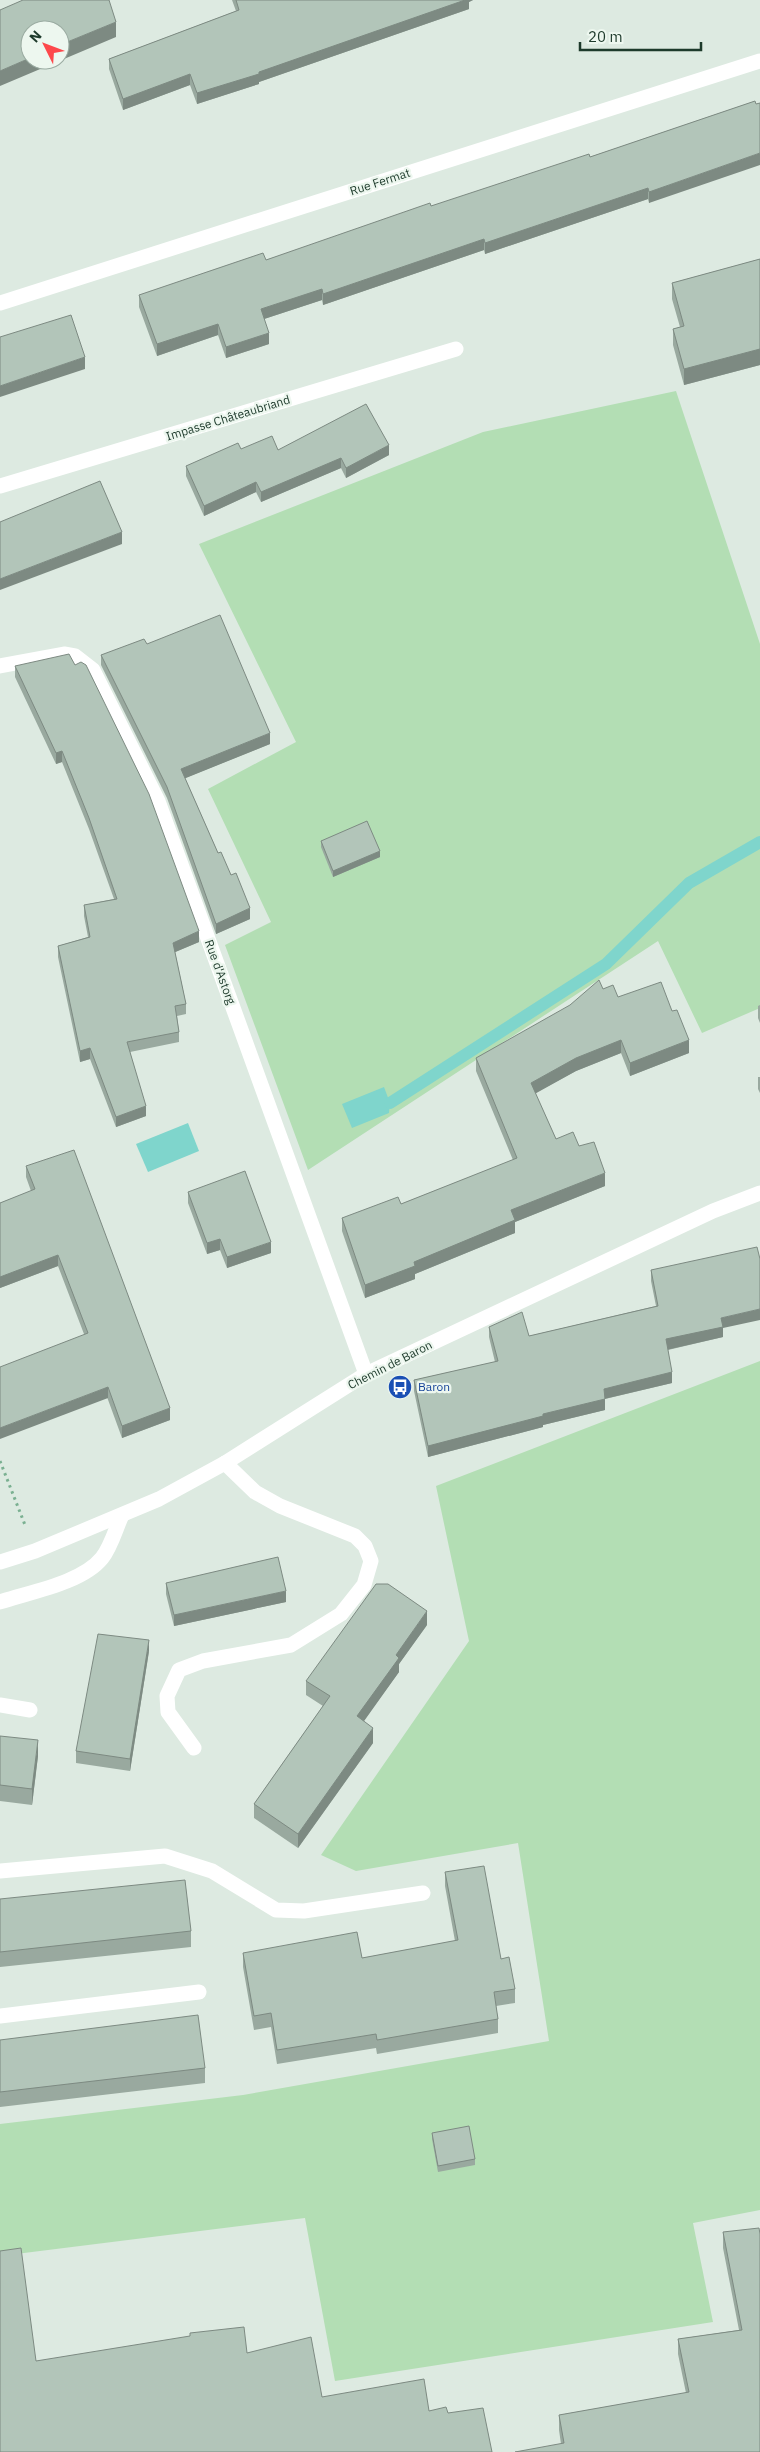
<svg xmlns="http://www.w3.org/2000/svg" width="760" height="2452" font-family="'IBM Plex Sans',sans-serif">
	<style>
		.green { fill: #b3deb4 }
		.water { fill: #7fd5cc }
		.lines { fill: none; stroke-linecap: round; stroke-linejoin: round }
		.stream { stroke: #7fd5cc; stroke-width: 12 }
		.path { stroke: #7ab091; stroke-width: 3; stroke-dasharray: 2.5 4; stroke-linecap: butt }
		.lane { stroke: #fff; stroke-width: 15 }
		.street { stroke: #fff; stroke-width: 15 }
		.wall { fill: #99a99f }
		.shaded-wall { fill: #7d8a82 }
		.building { fill: #b2c5b9; stroke: #7d8a82 }
		.labels { text-anchor: middle; stroke-width: 4.5; stroke-linejoin: round; paint-order: stroke }
		.street-label { font-size: 12px; fill: #1d3a2b; stroke: #edf7ef }
		.transit-label { font-size: 12px; fill: #164399; stroke: #edf7ef; text-anchor: start }
	</style>
	<rect width="100%" height="100%" fill="#ddeae1"/>
	<g class="green">
		<path d="M676,391L760,644V1008L702,1033L658,941L308,1170L225,945L271,922L208,789L296,742L199,544L483,432Z"/>
		<path d="M760,1361V2210L693,2223L713,2322L335,2381L305,2218L0,2256V2124L243,2095L549,2041L518,1843L356,1871L321,1855L469,1641L436,1486Z"/>
	</g>
	<g class="water">
		<path d="M384,1087L390,1103L389,1113L352,1128L342,1104Z"/>
		<path d="M188,1123L199,1151L148,1172L136,1144Z"/>
	</g>
	<g class="lines">
		<path class="stream" d="M390,1103L606,964L689,883L760,842"/>
		<path class="path" d="M0,1461L25,1525"/>
		<g class="lane">
			<path d="M0,1602C30,1592 82,1583 102,1558C111,1547 116,1528 122,1515"/>
			<path d="M0,1705L30,1710"/>
			<path d="M194,1748L168,1712L167,1696L179,1670L203,1661L291,1645L341,1614L364,1585L371,1561L365,1546L355,1536L280,1506L255,1492L225,1463"/>
			<path d="M0,1871L165,1856L212,1871L276,1910L304,1911L423,1893"/>
			<path d="M0,2016L199,1992"/>
		</g>
		<g class="street">
			<path d="M0,303L760,61"/>
			<path d="M0,486L456,349"/>
			<path d="M0,666L64,654L75,656L93,670L158,801L366,1374"/>
			<path d="M0,1562L35,1551L159,1499L225,1463L366,1374L713,1211L760,1193"/>
		</g>
	</g>
	<g class="wall">
		<path d="M232,0H473L469,2V9L259,82V84L197,104L190,85L123,110L109,69V59L236,11Z"/>
		<path d="M755,101L649,203L648,199L485,254L484,250L323,305L322,300L264,319L269,344L226,358L218,335L157,356L139,307V295L266,260L431,206L590,157Z"/>
		<path d="M760,259V365L684,385L673,345V329L680,327L672,299V283Z"/>
		<path d="M241,449L278,450L389,455L346,478L341,468L261,502L256,492L204,516L186,476V466Z"/>
		<path d="M147,644L270,744L185,778L218,853L231,875L250,919L216,934L167,798L101,665V655Z"/>
		<path d="M15,666L199,942L175,952L186,1004V1014L177,1016L179,1032V1042L130,1052L146,1116L116,1127L90,1059L80,1062L58,957V946L88,937L84,916V905L114,899L89,829L62,762L56,764L15,677Z"/>
		<path d="M321,841L380,857L333,877L321,847Z"/>
		<path d="M603,989L618,997L689,1053L630,1076L621,1053L576,1071L535,1093L556,1139L579,1146L605,1186L515,1222V1233L415,1274V1279L365,1298L342,1231V1218L401,1204L513,1160L476,1071V1058Z"/>
		<path d="M760,1005V1023L758,1018V1006Z"/>
		<path d="M758,1077H760V1093L758,1089Z"/>
		<path d="M26,1166L170,1420L122,1438L84,1334L58,1266L0,1288V1203L31,1191L26,1177Z"/>
		<path d="M188,1192L271,1253L227,1268L220,1250L207,1254L188,1203Z"/>
		<path d="M651,1270L723,1328V1337L668,1350L672,1383L605,1399V1410L543,1425V1427L428,1457L414,1391V1380L495,1362L489,1337V1327L529,1336L656,1306L651,1281Z"/>
		<path d="M166,1583L286,1602L174,1626L166,1594Z"/>
		<path d="M427,1625L399,1664V1672L363,1721L373,1743L298,1848L254,1818V1804L323,1706L306,1695V1681Z"/>
		<path d="M149,1651L130,1771L76,1763V1751Z"/>
		<path d="M0,1736L38,1756L32,1805L0,1801Z"/>
		<path d="M445,1872L501,1959L515,1989V2003L496,2006L498,2019V2033L377,2054L376,2048L277,2064L271,2027L254,2030L243,1967V1953L362,1958L455,1941L445,1886Z"/>
		<path d="M0,1899L191,1931V1947L0,1967Z"/>
		<path d="M0,2040L205,2068V2083L0,2107Z"/>
		<path d="M432,2133L475,2159V2165L438,2172L432,2139Z"/>
		<path d="M723,2232L760,2234V2452L561,2444L559,2430V2415L686,2393L678,2354V2339L739,2330L723,2248Z"/>
	</g>
	<g class="shaded-wall">
		<path d="M465,0H473L469,2V9L259,82V84L197,104V93Z"/>
		<path d="M116,22V37L0,86V71L30,58V60H60V45Z"/>
		<path d="M190,74V85L123,110V99Z"/>
		<path d="M760,153V165L649,203V192Z"/>
		<path d="M648,188V199L485,254V243Z"/>
		<path d="M484,239V250L323,305V294Z"/>
		<path d="M322,289V300L261,320V309Z"/>
		<path d="M218,324V335L157,356V344Z"/>
		<path d="M269,333V344L226,358V347Z"/>
		<path d="M760,349V365L684,385V369Z"/>
		<path d="M85,357V369L0,397V386Z"/>
		<path d="M389,445V455L346,478V468Z"/>
		<path d="M341,458V468L261,502V492Z"/>
		<path d="M256,482V492L204,516V506Z"/>
		<path d="M122,532V544L0,590V579Z"/>
		<path d="M270,733V744L181,780V769Z"/>
		<path d="M62,751V762L56,764V753Z"/>
		<path d="M380,851V857L333,877V871Z"/>
		<path d="M250,908V919L216,934V924Z"/>
		<path d="M199,931V942L173,953V943Z"/>
		<path d="M621,1040V1053L576,1071L531,1096V1083L576,1058Z"/>
		<path d="M689,1040V1053L630,1076V1063Z"/>
		<path d="M90,1048V1059L80,1062V1051Z"/>
		<path d="M146,1106V1116L116,1127V1117Z"/>
		<path d="M605,1173V1186L515,1222V1233L415,1274V1279L365,1298V1285L414,1262L511,1210Z"/>
		<path d="M220,1239V1250L207,1254V1243Z"/>
		<path d="M271,1242V1253L227,1268V1257Z"/>
		<path d="M58,1255V1266L0,1288V1277Z"/>
		<path d="M760,1309V1320L723,1328V1337L666,1350V1339L721,1318Z"/>
		<path d="M672,1372V1383L604,1399V1389Z"/>
		<path d="M108,1387V1398L0,1439V1428Z"/>
		<path d="M605,1399V1410L543,1425V1427L428,1457V1446L543,1414Z"/>
		<path d="M170,1408V1420L122,1438V1426Z"/>
		<path d="M286,1591V1602L174,1626V1615Z"/>
		<path d="M427,1611V1625L399,1664V1672L357,1731V1716L396,1655Z"/>
		<path d="M149,1640V1651L130,1771V1759Z"/>
		<path d="M373,1728V1743L298,1848V1834Z"/>
		<path d="M38,1740V1756L32,1805V1789Z"/>
	</g>
	<g class="building">
		<path d="M23,0H109L116,22L60,45V30H30V58L0,71V10Z"/>
		<path d="M236,0H465L259,72V74L197,93L190,74L123,99L109,59L239,10Z"/>
		<path d="M755,101L756,104L760,103V153L649,192L648,188L485,243L484,239L323,294L322,289L261,309L269,333L226,347L218,324L157,344L139,295L263,253L266,260L430,203L431,206L589,154L590,157Z"/>
		<path d="M760,259V349L684,369L673,329L684,326L672,283Z"/>
		<path d="M71,315L85,357L0,386V337Z"/>
		<path d="M366,404L389,445L346,468L341,458L261,492L256,482L204,506L186,466L238,443L241,449L272,436L278,450Z"/>
		<path d="M100,481L122,532L0,579V522Z"/>
		<path d="M220,615L270,733L181,769L218,853L221,852L231,875L236,873L250,908L216,924L167,787L101,655L144,639L147,644Z"/>
		<path d="M69,654L75,665L81,662L86,665L149,794L199,931L173,943L186,1004L175,1006L179,1032L127,1042L146,1106L116,1117L90,1048L80,1051L58,946L90,937L84,905L117,899L89,818L62,751L56,753L15,666Z"/>
		<path d="M367,821L380,851L333,871L321,841Z"/>
		<path d="M599,980L603,989L613,985L618,997L661,982L672,1011L677,1010L689,1040L630,1063L621,1040L576,1058L531,1083L556,1139L573,1132L579,1146L594,1142L605,1173L511,1210L515,1220L414,1262L415,1266L365,1285L342,1218L398,1197L401,1204L517,1158L476,1058L570,1005Z"/>
		<path d="M74,1150L170,1408L122,1426L108,1387L0,1428V1367L88,1333L58,1255L0,1277V1203L35,1189L26,1166Z"/>
		<path d="M245,1171L271,1242L227,1257L220,1239L207,1243L188,1192Z"/>
		<path d="M757,1247L760,1259V1309L721,1318L723,1327L666,1339L672,1372L604,1389L605,1399L543,1414V1416L428,1446L414,1380L498,1361L489,1327L522,1312L529,1336L658,1306L651,1270Z"/>
		<path d="M278,1557L286,1591L174,1615L166,1583Z"/>
		<path d="M376,1584H388L427,1611L396,1655L399,1658L357,1716L373,1728L298,1834L254,1804L330,1696L306,1681Z"/>
		<path d="M98,1634L149,1640L130,1759L76,1751Z"/>
		<path d="M0,1736L38,1740L32,1789L0,1785Z"/>
		<path d="M484,1866L501,1959L509,1957L515,1989L494,1992L498,2019L377,2040L376,2034L277,2050L271,2013L254,2016L243,1953L357,1932L362,1958L458,1940L445,1872Z"/>
		<path d="M185,1880L191,1931L0,1952V1899Z"/>
		<path d="M198,2015L205,2068L0,2092V2040Z"/>
		<path d="M469,2126L475,2159L438,2166L432,2133Z"/>
		<path d="M759,2228L760,2234V2452H515L564,2443L559,2415L689,2392L678,2339L742,2330L723,2232Z"/>
		<path d="M21,2248L36,2361L190,2336V2333L244,2327L247,2353L311,2337L322,2397L424,2379L429,2411L446,2407L448,2413L483,2408L492,2452H0V2251Z"/>
	</g>
	<defs>
		<g id="bus-disc" transform="scale(1.25)"><circle r="9.5" fill="#1a4fb4" stroke="#edf7ef"/><path d="M-5-6H5V4H4V6H2V4H-2V6H-4V4H-5ZM-3.5-4V0h7V-4ZM-3.5 1.2v1.5H-2V1.2ZM2 1.2v1.5H3.5V1.2Z" fill="#fff"/></g>
	</defs>
	<g fill-rule="evenodd">
		<use href="#bus-disc" x="400" y="1387"/>
	</g>
	<g class="labels">
		<g class="street-label">
			<text transform="translate(380 182) rotate(-18)" y="4">Rue Fermat</text>
			<text transform="translate(228 418) rotate(-17)" y="4">Impasse Châteaubriand</text>
			<text transform="translate(220 972) rotate(70)" y="4">Rue d'Astorg</text>
			<text transform="translate(390 1365) rotate(-27)" y="4">Chemin de Baron</text>
		</g>
		<g class="transit-label">
			<text x="418" y="1391">Baron</text>
		</g>
	</g>
	<g transform="translate(45 45) rotate(312)"><circle r="24" fill="#edf7ef" stroke="#9aaba1"/>
	<path d="M0-4L9 19L0 12L-9 19Z" fill="#fd484b"/>
	<text y="-8" font-size="14" font-weight="bold" text-anchor="middle" fill="#1d3a2b">N</text>
	</g>
	<path d="M580 42v8h121v-8" fill="none" stroke="#1d3a2b" stroke-width="2.5"/>
	<text x="588" y="42" font-size="15" fill="#1d3a2b" stroke="#edf7ef" stroke-width="4" paint-order="stroke">20 m</text>
</svg>
